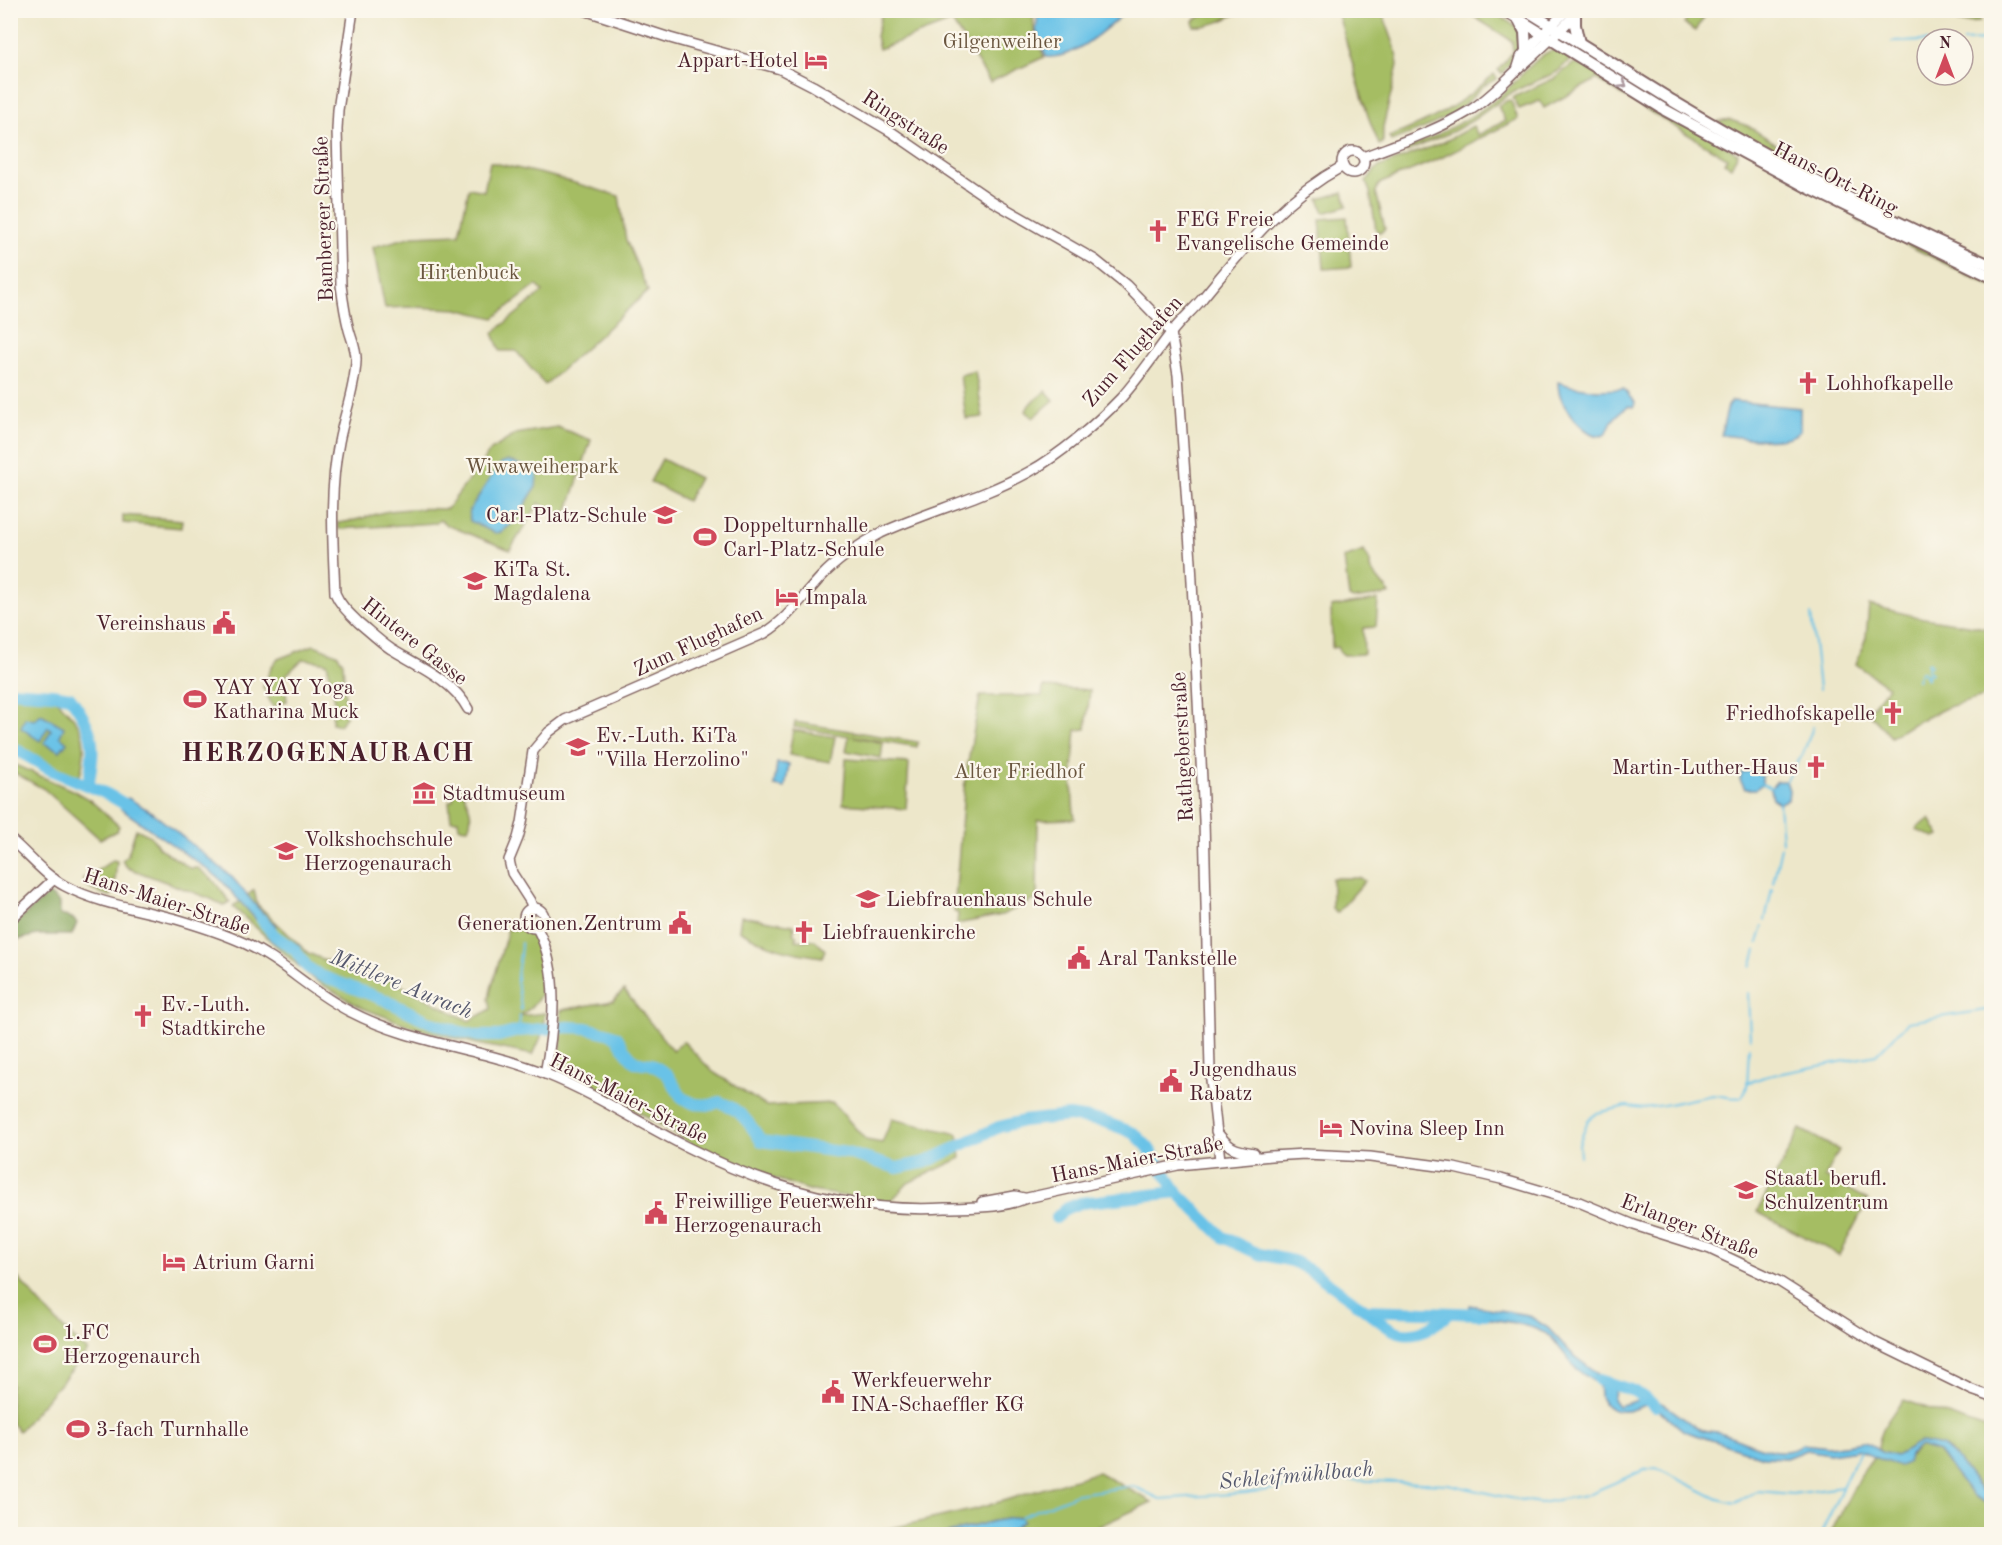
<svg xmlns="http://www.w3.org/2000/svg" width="2002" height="1545" font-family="'Old Standard TT',serif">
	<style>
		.green { fill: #a5bd63; stroke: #786e47; stroke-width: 1.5 }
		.forest { fill: #84a459; stroke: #676242; stroke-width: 1.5 }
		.water { fill: #69c2e7; stroke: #5a7089; stroke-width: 1.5 }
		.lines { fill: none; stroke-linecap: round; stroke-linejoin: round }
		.stream { stroke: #69c2e7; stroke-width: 2 }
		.river { stroke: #69c2e7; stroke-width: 12 }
		.tertiary-casing { stroke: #836563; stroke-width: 12 }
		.secondary-casing { stroke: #836563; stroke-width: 14 }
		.tertiary { stroke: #fff; stroke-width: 9 }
		.secondary { stroke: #fff; stroke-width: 10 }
		.oneway { stroke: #ae9aa0 }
		.labels { text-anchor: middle; stroke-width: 4.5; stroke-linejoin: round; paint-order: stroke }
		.park-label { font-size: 21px; fill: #6a563f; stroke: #fbf7ec }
		.poi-label { font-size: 21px; fill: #4a1f2b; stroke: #fbf7ec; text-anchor: start }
		.street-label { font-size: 21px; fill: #4a1f2b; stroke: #fbf7ec }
		.water-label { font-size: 22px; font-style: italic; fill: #55586d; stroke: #fbf7ec }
		.district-label { font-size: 27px; font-weight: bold; letter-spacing: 1.5px; fill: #4a1f2b; stroke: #fbf7ec }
	</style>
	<rect width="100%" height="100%" fill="#fbf7ec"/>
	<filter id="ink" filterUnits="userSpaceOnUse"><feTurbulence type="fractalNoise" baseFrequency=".0167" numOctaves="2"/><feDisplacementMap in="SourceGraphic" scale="12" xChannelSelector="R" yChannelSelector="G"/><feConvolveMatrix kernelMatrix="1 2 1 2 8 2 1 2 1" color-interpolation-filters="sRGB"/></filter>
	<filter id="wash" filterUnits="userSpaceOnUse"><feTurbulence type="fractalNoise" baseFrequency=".008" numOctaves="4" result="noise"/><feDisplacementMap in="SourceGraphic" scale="24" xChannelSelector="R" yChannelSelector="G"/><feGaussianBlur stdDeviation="1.35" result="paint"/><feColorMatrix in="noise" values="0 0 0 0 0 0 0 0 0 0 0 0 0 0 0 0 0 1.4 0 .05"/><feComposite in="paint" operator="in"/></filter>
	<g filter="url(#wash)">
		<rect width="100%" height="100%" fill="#ede7ca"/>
		<g class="green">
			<path d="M882,11H1037L1033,12L1034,29L1044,57L990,82L952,22L879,49L876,36Z"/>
			<path d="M1210,11V10L1242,11C1228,18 1210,28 1194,26L1193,21Z"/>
			<path d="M1337,11H1382L1395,47L1398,65L1383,127V143L1379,145L1368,116Z"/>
			<path d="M1465,11H1492L1520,29L1522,50L1502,73L1498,70L1513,52L1512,41Z"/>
			<path d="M1692,11H1704L1707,12L1696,31L1684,24Z"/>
			<path d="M1971,11H1980V22L1958,23V13H1971Z"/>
			<path d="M1553,50L1559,51L1572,58L1557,72L1514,91L1473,120L1454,131L1406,152L1405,149C1439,135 1472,119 1501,95C1514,84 1539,53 1553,50Z"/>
			<path d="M1574,63L1581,66L1584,64L1738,153L1731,167L1724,163L1727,158L1596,79L1592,82L1544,108L1540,101L1519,109L1513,97L1555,78Z"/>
			<path d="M1494,74L1497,78C1493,81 1489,83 1485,85C1476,91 1472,99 1464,105C1444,122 1415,132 1391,141L1389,137C1432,121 1459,106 1494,74Z"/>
			<path d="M1508,100L1511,101L1518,119L1441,158L1381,183L1378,186L1376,192L1385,229L1380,233L1376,230L1370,192L1366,182L1374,171L1379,167L1444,142L1473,126L1478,135L1505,121L1498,106Z"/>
			<path d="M1730,120L1748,126L1802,160L1797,167L1717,122Z"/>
			<path d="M490,162L551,176L619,196L626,240L648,291L545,385L516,351H500L493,333L543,292L537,285L494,318L457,309L413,307L385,308L373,247L413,236L459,234L469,188L484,191Z"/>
			<path d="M1343,192L1347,206L1324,213L1319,199Z"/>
			<path d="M1347,217L1351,267L1324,269L1320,219Z"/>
			<path d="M1857,217L1991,281V286L1856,220Z"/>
			<path d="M975,371L983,417L966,419L960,375Z"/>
			<path d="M1046,391L1054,400L1033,418L1026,411L1029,405Z"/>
			<path d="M557,427L591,440L565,519L539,503L510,550L447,525L440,520L436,523L339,529L337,523C354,522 368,516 384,512C404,508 427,508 447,509L491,450L516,434Z"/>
			<path d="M662,459L699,478L687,501L650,482Z"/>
			<path d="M123,515L182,520L181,528L123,523Z"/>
			<path d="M1364,551L1370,562V569L1390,594L1353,599L1349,597L1344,558Z"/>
			<path d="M1378,600L1376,627L1363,628L1364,654L1344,655L1339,651L1337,647L1332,648L1331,607Z"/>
			<path d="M1869,605L1918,617L1991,629V695L1948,707L1912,724L1891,737L1868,712L1888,687L1856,664L1866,637Z"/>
			<path d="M314,645L337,654L343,662L346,717L339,725L332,723L334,696L327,663L303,659L284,677L287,701L273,707L263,687L272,666L278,659Z"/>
			<path d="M1043,687L1090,690L1086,729L1076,730C1073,761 1070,789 1075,819L1038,820L1037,899L1002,915L957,924L958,913L954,912L965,779L980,696H1042Z"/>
			<path d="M10,691L52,694C60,705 73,714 79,726C87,742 84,765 78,781L51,770L11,746Z"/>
			<path d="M795,722L918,742L917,747L852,736L883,743L881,758L846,751L849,736L794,727Z"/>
			<path d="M793,730L835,737L830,762L789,755Z"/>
			<path d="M846,759L909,763L906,809L843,804Z"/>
			<path d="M11,763L74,791L90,800L119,826L117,831L100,839L44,789L11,771Z"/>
			<path d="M454,788L462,789C467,802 475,815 468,828L459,827L458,820H451L449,801L453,800Z"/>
			<path d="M1930,819L1940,836L1936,838L1916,830L1917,827Z"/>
			<path d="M136,829L151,836L159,848L190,868H198L214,881L230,902L224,906L211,899L128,868L122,861L128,854Z"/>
			<path d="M113,860L117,861L115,880L110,883L94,880L92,874Z"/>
			<path d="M83,878L89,879L95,884L114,887L111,896C99,892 87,892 83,878Z"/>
			<path d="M1332,878H1361L1365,881L1337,913L1332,908Z"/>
			<path d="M254,890L257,904L308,953L351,971L389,979L469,1021L491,1009L489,999L491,989L508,929C516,929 524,929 531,934C540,943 544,981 541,993C538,1002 526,1013 519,1016L545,1013L541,1037L533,1055L478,1044L416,1028L362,1008L313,979L233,907Z"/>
			<path d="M741,916L794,925L793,928H795L793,933L797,937L796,940L805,941L806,939L815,940L825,950L822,957C786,952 770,948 739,930Z"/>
			<path d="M624,990L673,1051L683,1041L713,1072L766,1106L833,1103L866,1140L882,1143L892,1119L958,1134L961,1158L908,1183L889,1203L812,1191L745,1169L697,1147L590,1083L566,1072L561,1062V1010L613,1001Z"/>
			<path d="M1800,1129L1839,1150L1825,1177L1868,1200L1839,1255L1757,1212Z"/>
			<path d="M11,1270C36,1298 59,1328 88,1351L19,1431L11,1423L10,1388L12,1385L10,1383Z"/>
			<path d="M1904,1400L1991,1430L1990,1471L1984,1479V1493L1951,1452L1942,1446L1920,1442L1896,1456L1881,1452L1878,1449C1879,1431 1892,1412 1904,1400Z"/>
			<path d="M1920,1446L1938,1452L1972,1495L1991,1506V1534H1830L1861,1474L1874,1456L1884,1461L1900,1465Z"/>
			<path d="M1098,1472L1152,1502L1082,1534H1006L1023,1521L1020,1517L994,1521L944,1534H865L976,1509Z"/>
		</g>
		<path class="forest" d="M49,894L60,903V915L72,918L77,923L72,935H37L13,941L11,947V927Z"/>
		<g class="water">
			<path d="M1046,10H1127V11C1106,28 1074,60 1046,57L1036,30L1038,14Z"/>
			<path d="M1558,382L1571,386L1597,390L1624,389L1629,396L1635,402L1634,407L1628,406C1622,411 1615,416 1611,423C1609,427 1608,433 1604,435C1589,441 1566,411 1562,400C1559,394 1558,388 1558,382Z"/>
			<path d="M1732,401L1800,408V431C1785,446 1742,437 1721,435L1728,406Z"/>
			<path d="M509,461L533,469L537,474L536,487L515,521L502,532L495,533L470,521L469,511L498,466L503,462Z"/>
			<path d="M41,714L64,727L60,736L67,742L60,751L44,743L51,730L48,727L40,741L21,728L25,718L35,720Z"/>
			<path d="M777,763L789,764L785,788L774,786Z"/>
			<path d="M1752,771L1762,775V784L1756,789H1745L1740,780L1742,772Z"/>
			<path d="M1777,781H1786L1789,790L1788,800L1779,803L1773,799L1771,788Z"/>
			<path d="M128,798L153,813L231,876L258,908L276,926L268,933L221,880L210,871L121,809Z"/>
			<path d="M1469,1305L1528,1315L1548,1328L1574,1356L1616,1388L1613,1399L1618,1406L1648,1397C1668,1403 1682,1420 1700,1429C1706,1432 1712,1431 1718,1432C1741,1437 1781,1464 1802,1444L1829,1447L1863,1442L1867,1443L1881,1452L1896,1456L1920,1442L1942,1446L1957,1459L1980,1489L1991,1498V1506L1972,1495L1938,1452L1920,1446L1909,1455L1907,1463L1900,1466L1884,1461L1857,1450L1830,1454L1806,1450L1786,1458L1763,1457L1684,1431L1653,1405C1645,1404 1641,1407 1634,1409C1622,1414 1608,1411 1601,1399C1599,1395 1600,1389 1599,1385L1577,1370L1551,1337L1545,1333L1526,1325L1468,1315Z"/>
			<path d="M1020,1517L1023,1521L1006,1534H944L994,1521Z"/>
		</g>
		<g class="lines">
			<g class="stream">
				<path d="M1963,41L1992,40"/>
				<path d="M1892,42L1927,41"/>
				<path d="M1811,615L1819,689"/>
				<path d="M1917,680L1920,673L1923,672L1927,679V674L1932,673L1927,670L1929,667L1927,664L1929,662L1931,666"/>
				<path d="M1786,781L1803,754L1813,727"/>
				<path d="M1762,784L1771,788"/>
				<path d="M1779,803L1782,842"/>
				<path d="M1773,883L1781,847"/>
				<path d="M1765,920L1772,889"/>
				<path d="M1758,943L1763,926"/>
				<path d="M1751,967L1756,950"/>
				<path d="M1748,993L1750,1039"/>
				<path d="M521,1010C521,1000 518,991 517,981C517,966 521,956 521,943"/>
				<path d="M519,1031L520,1016"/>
				<path d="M1747,1083L1767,1076L1876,1055L1908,1022L1992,1009"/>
				<path d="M1580,1156L1579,1144L1588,1120L1597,1113L1627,1106L1644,1108L1664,1105L1712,1095C1723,1095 1731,1100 1742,1097L1747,1087L1749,1047"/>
				<path d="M1020,1517L1077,1494L1133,1486L1160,1499L1245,1493L1346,1480L1448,1484L1505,1497L1540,1503L1586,1495L1644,1470L1656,1468L1718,1499L1735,1503L1757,1491L1792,1494L1842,1487L1860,1451"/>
				<path d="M1821,1534L1842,1488"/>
			</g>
			<g class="river">
				<path d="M10,691L52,694L70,697C95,731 96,745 88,786"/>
				<path d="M10,746L51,770L107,794L137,811"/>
				<path d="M262,920L275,936L295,950L307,967L319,975L385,1000L430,1022L457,1031L478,1036H499L519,1031L568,1027L586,1028L607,1033L617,1037L624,1049L635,1062L651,1064L667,1074L682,1098L695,1104L711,1105L719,1102C740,1109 749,1122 761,1141L847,1153L897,1168L926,1162L999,1127L1023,1121L1069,1116L1102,1121L1134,1133L1148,1147L1177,1192L1223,1237L1259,1254L1293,1261L1316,1274L1366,1310L1485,1314"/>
				<path d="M1056,1218L1065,1209L1080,1203L1177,1192"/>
				<path d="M1366,1310C1374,1316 1383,1325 1393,1330C1414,1340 1434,1327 1449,1313"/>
				<path d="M1599,1380L1634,1391L1656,1406"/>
			</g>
		</g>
	</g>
	<g filter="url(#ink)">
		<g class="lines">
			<g class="tertiary-casing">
				<g id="tertiary">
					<path d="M353,10L338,110L337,130L341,285C343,301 345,315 349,330C352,341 357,351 356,361C355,389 344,415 339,442C329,492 333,542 335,593C340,605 349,613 358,622C369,631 379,641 391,649C417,665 453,680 468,709"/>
					<path d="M584,10L670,38L780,69L813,86L890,131L992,201L1095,260L1126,285L1164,324L1171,333L1178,375L1191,562L1204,820L1210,1071L1220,1160"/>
					<path d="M1517,70L1521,57L1526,51L1567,10"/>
					<circle cx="1353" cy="162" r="11"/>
					<path d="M1363,157C1399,143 1436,131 1469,111C1487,100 1500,86 1515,72C1537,52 1559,33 1579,10"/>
					<path d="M10,839C28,854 44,875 65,886C99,904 139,909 176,919C200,926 222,933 244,943C283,961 312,993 351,1012C412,1044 482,1048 546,1074C596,1094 641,1124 689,1148C768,1188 855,1213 945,1208C973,1207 1000,1209 1027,1198L1178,1165L1271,1156L1305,1154L1370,1157L1454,1168L1501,1179L1579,1202L1634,1225L1710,1249L1780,1282L1876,1343L1972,1390L1992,1397"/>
					<circle cx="534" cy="918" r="10"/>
					<path d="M533,909L530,901L512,873L509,860L518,838L522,823L533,751L549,732L565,720L765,633C788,619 803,596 821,577C838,559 859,545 881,533C929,511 982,498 1029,472C1060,455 1096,424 1121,398C1139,378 1154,355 1171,333C1180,321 1192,311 1202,299C1245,247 1282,199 1343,166"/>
					<path d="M10,920L54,879"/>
					<path d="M537,928C560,971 554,1027 545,1074"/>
					<path d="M1216,1131C1229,1148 1233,1150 1254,1153"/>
					<path d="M982,1202L1015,1196L1024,1198"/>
				</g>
			</g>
			<g class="secondary-casing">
				<g id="secondary">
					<path d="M1504,10L1662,108"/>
					<path d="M1526,10L1668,98"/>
					<path d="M1575,15V25L1579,43"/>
					<path d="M1519,20L1525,32L1526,51"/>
					<path d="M1671,100C1774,162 1882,217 1992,266"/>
					<path d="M1665,110L1809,188L1992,277"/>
				</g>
			</g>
			<use href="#tertiary" class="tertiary"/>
			<use href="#secondary" class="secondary"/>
		</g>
		<defs><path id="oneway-chevron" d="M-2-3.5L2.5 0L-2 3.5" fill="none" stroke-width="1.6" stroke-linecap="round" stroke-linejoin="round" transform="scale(1.5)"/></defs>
		<use class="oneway" href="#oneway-chevron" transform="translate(1623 84) rotate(32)"/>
	</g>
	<defs>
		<g id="hotel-bare" transform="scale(1.8)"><path d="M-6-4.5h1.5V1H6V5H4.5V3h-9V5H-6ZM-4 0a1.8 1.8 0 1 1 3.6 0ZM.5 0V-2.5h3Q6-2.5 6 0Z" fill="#d1495b" stroke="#fbf7ec" stroke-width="2.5" paint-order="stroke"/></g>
		<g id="church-bare" transform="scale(1.8)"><path d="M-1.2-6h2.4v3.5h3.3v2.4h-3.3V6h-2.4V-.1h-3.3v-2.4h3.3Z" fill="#d1495b" stroke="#fbf7ec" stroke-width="2.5" paint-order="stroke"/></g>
		<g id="school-bare" transform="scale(1.8)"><path d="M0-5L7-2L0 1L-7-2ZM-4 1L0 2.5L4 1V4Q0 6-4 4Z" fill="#d1495b" stroke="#fbf7ec" stroke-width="2.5" paint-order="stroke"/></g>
		<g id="stadium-bare" transform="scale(1.8)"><path d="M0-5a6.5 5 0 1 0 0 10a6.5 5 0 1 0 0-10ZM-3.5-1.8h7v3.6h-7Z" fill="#d1495b" stroke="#fbf7ec" stroke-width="2.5" paint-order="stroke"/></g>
		<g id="civic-bare" transform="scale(1.8)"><path d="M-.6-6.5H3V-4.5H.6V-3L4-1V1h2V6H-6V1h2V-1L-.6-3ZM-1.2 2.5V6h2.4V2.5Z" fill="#d1495b" stroke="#fbf7ec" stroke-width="2.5" paint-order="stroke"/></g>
		<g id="museum-bare" transform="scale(1.8)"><path d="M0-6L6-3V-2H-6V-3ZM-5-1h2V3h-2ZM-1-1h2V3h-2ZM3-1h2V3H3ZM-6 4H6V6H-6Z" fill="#d1495b" stroke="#fbf7ec" stroke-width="2.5" paint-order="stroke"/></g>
		<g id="university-bare" transform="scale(1.8)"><path d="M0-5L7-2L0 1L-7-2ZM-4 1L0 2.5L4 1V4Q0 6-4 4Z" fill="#d1495b" stroke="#fbf7ec" stroke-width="2.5" paint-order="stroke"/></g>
	</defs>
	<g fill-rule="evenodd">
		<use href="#hotel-bare" x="816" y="60"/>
		<use href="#church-bare" x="1158" y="231"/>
		<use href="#church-bare" x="1808" y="383"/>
		<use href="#school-bare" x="665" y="515"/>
		<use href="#stadium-bare" x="705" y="537"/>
		<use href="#school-bare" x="475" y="581"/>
		<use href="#hotel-bare" x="787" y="597"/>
		<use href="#civic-bare" x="224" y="623"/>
		<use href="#stadium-bare" x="195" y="699"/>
		<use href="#church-bare" x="1893" y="713"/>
		<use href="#school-bare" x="578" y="747"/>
		<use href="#church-bare" x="1816" y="767"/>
		<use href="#museum-bare" x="424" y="793"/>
		<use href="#university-bare" x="286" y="851"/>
		<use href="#school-bare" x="868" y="899"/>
		<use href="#civic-bare" x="680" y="923"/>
		<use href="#church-bare" x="804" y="932"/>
		<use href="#civic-bare" x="1079" y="958"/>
		<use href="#church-bare" x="143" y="1016"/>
		<use href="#civic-bare" x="1171" y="1081"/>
		<use href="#hotel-bare" x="1331" y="1128"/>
		<use href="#school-bare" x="1746" y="1190"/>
		<use href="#civic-bare" x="656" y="1213"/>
		<use href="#hotel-bare" x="174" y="1262"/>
		<use href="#stadium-bare" x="45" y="1344"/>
		<use href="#civic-bare" x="833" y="1392"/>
		<use href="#stadium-bare" x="78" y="1429"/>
	</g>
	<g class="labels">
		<g class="park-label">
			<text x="1002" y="48">Gilgenweiher</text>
			<text x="469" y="279">Hirtenbuck</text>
			<text x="542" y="473">Wiwaweiherpark</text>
			<text x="1019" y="778">Alter Friedhof</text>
		</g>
		<g class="poi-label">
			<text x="798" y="67" text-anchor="end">Appart-Hotel</text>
			<text x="1176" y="226">FEG Freie<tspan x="1176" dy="24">Evangelische Gemeinde</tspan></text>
			<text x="1826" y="390">Lohhofkapelle</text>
			<text x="647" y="522" text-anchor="end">Carl-Platz-Schule</text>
			<text x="723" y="532">Doppelturnhalle<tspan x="723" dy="24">Carl-Platz-Schule</tspan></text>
			<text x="493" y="576">KiTa St.<tspan x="493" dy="24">Magdalena</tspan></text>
			<text x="805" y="604">Impala</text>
			<text x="206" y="630" text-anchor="end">Vereinshaus</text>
			<text x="213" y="694">YAY YAY Yoga<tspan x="213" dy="24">Katharina Muck</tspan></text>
			<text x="1875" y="720" text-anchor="end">Friedhofskapelle</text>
			<text x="596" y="742">Ev.-Luth. KiTa<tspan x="596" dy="24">"Villa Herzolino"</tspan></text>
			<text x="1798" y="774" text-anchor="end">Martin-Luther-Haus</text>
			<text x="442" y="800">Stadtmuseum</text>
			<text x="304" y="846">Volkshochschule<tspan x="304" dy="24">Herzogenaurach</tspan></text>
			<text x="886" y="906">Liebfrauenhaus Schule</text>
			<text x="662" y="930" text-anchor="end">Generationen.Zentrum</text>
			<text x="822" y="939">Liebfrauenkirche</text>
			<text x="1097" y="965">Aral Tankstelle</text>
			<text x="161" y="1011">Ev.-Luth.<tspan x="161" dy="24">Stadtkirche</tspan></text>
			<text x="1189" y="1076">Jugendhaus<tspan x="1189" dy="24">Rabatz</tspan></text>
			<text x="1349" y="1135">Novina Sleep Inn</text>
			<text x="1764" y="1185">Staatl. berufl.<tspan x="1764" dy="24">Schulzentrum</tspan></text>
			<text x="674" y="1208">Freiwillige Feuerwehr<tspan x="674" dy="24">Herzogenaurach</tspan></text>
			<text x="192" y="1269">Atrium Garni</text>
			<text x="63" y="1339">1.FC<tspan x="63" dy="24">Herzogenaurch</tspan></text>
			<text x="851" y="1387">Werkfeuerwehr<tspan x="851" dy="24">INA-Schaeffler KG</tspan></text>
			<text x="96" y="1436">3-fach Turnhalle</text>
		</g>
		<g class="street-label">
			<text transform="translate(906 122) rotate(33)" y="7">Ringstraße</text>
			<text transform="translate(1836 178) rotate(27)" y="7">Hans-Ort-Ring</text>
			<text transform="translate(323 219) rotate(-92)" y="7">Bamberger Straße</text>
			<text transform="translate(1132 351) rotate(-49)" y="7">Zum Flughafen</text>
			<text transform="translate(415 641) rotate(38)" y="7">Hintere Gasse</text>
			<text transform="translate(698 641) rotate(-25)" y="7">Zum Flughafen</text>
			<text transform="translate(1182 747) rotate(-93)" y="7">Rathgeberstraße</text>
			<text transform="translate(167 901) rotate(18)" y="7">Hans-Maier-Straße</text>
			<text transform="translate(629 1098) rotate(27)" y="7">Hans-Maier-Straße</text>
			<text transform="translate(1137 1159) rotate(-11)" y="7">Hans-Maier-Straße</text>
			<text transform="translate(1690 1226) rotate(21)" y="7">Erlanger Straße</text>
		</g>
		<g class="water-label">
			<text transform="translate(402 983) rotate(22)" y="8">Mittlere Aurach</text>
			<text transform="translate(1296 1474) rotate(-5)" y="8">Schleifmühlbach</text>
		</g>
		<g class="district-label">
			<text x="328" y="761">HERZOGENAURACH</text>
		</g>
	</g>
	<rect width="2002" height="1545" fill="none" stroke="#fbf7ec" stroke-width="36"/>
	<g transform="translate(1945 57)"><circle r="28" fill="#fbf7ec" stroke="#b4a19f" stroke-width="1.5"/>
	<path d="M0-4.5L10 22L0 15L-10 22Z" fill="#d1495b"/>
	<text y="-9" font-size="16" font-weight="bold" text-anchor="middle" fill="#4a1f2b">N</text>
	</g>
</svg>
